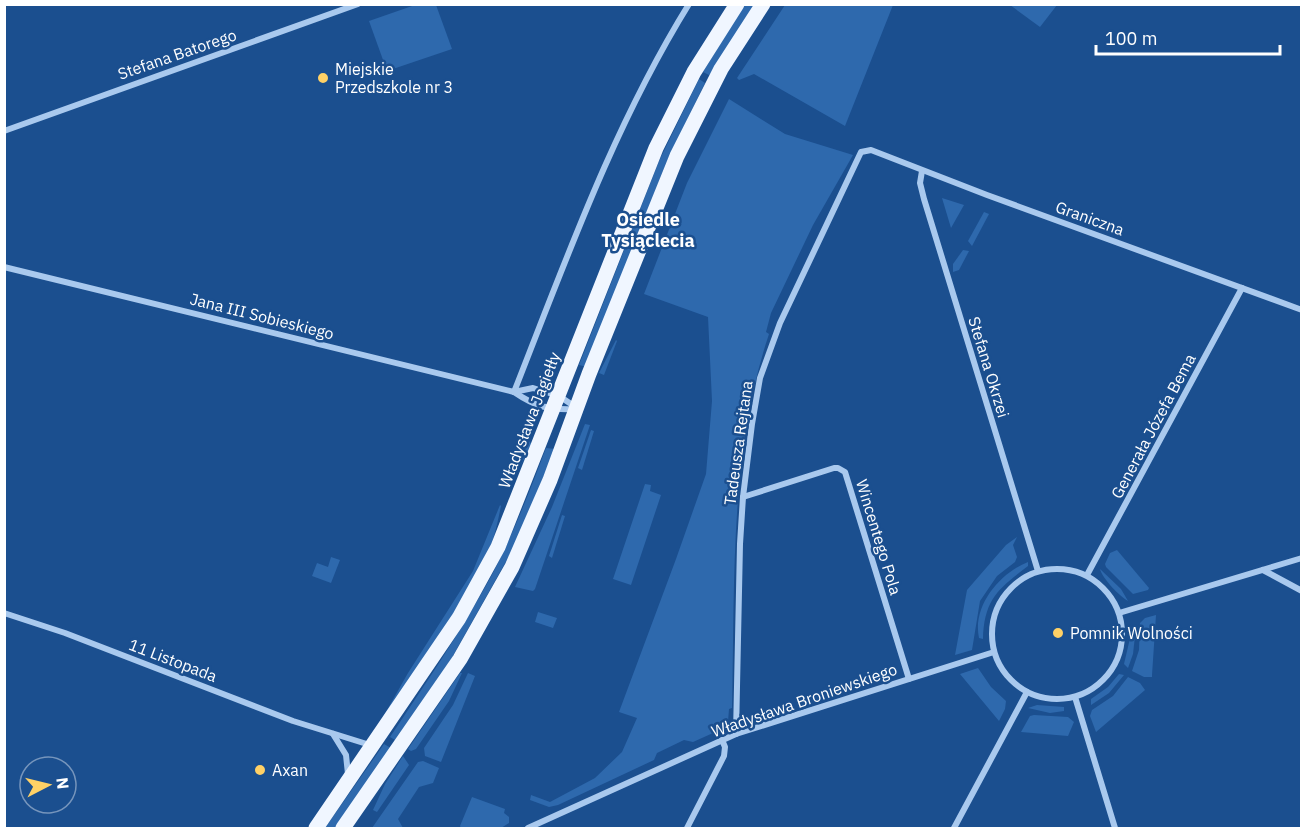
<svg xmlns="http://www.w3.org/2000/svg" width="1306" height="833" font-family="'IBM Plex Sans',sans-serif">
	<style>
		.green { fill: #2e69ad }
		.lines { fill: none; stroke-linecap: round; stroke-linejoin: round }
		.street { stroke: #a9c9ee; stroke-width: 6 }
		.primary { stroke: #f0f6ff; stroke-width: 15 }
		.poi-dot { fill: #ffd166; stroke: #1b4f8f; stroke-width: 2 }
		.labels { text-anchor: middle; stroke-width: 5; stroke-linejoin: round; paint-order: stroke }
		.street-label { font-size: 16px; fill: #fff; stroke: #1b4f8f }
		.poi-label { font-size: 16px; fill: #fff; stroke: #1b4f8f; text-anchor: start }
		.neighbourhood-label { font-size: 18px; font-weight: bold; fill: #fff; stroke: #1b4f8f }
	</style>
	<rect width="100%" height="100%" fill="#1b4f8f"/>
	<g class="green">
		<path d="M415,5H436L452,49L387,71L369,21Z"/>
		<path d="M744,5H755L711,76L703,72Z"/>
		<path d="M785,5H893L845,126L754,74L739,80L737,78Z"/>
		<path d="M1010,5H1057L1040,27Z"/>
		<path d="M699,79L705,83L666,163L587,367L579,365L659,161Z"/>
		<path d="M729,99L785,134L853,155L813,225L771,313L766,332L769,334C729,453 735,584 732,708L729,709L728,722L722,729L693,742L684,740L657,753L654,760L558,805L549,807L530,800L531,795L550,802L595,778L622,752L637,718L619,712L676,559L706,474L712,401L708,317L644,294L687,183Z"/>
		<path d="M942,198L964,205L951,228Z"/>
		<path d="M984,212L989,214L972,246L968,241Z"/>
		<path d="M963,250L969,251L959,270L953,272V264Z"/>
		<path d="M616,340L617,341L604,375L599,373Z"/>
		<path d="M585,424L590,425L535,589L533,591L515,587L552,507Z"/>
		<path d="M591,430L594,431L582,470L578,468Z"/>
		<path d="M529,441L532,445L516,473L513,471L525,442Z"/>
		<path d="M546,448L555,449L513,549L450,661L395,740L390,737C424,686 458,636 488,582C511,540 529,493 546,448Z"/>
		<path d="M645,484L651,485L650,491L661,495L631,585L613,579Z"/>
		<path d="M500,505L501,506C498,520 495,536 489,550C459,613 417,670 378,726L408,673L473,571Z"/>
		<path d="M562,515L565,516L552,558L549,556Z"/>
		<path d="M1017,537L1013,545L1017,557L1015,562L997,576L980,601L972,650L955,655L967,590L1006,545Z"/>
		<path d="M1117,550L1149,588L1148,590L1133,594L1106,567L1105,564L1110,553Z"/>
		<path d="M331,557L340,560L331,583L312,576L317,563L328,567Z"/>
		<path d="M1028,562V566C999,588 984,599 983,639L979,638C972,606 1000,573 1028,562Z"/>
		<path d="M1100,569L1121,589L1128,601C1120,597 1102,578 1100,569Z"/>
		<path d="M538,612L557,618L553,628L535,622Z"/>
		<path d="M1156,615L1152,675V677H1144L1132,671L1139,650L1140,623L1145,618Z"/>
		<path d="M1131,634L1135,636L1133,654L1128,668L1124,664Z"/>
		<path d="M978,668L991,687L1006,701L1005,709L999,721L960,674Z"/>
		<path d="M460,673H462L449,701L416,749L411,751L408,749Z"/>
		<path d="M468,673L475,676L441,762L425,756L424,748L453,705Z"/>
		<path d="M1119,674L1124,675L1109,693L1091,705V699L1108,687Z"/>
		<path d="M1128,677L1140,683L1145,690L1096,732L1090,716L1092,710L1113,696Z"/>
		<path d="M1037,705L1064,707V711L1050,713L1028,708Z"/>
		<path d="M1034,715L1068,717L1074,722L1068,736L1021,732L1030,716Z"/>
		<path d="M384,744L391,748L335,828H325Z"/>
		<path d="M403,756L409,765L377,812L373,810L385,784Z"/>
		<path d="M423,761L439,768L433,783L419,787L398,819L403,828H372L418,762Z"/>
		<path d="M472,797L505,809L504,813L509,817V823L501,828H461L460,826Z"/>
	</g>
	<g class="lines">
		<g class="street">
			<path d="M4,131L358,4"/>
			<path d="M922,171L920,183L924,199L1038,571"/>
			<path d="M4,267L514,392C536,407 549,410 575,409"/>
			<path d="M514,392C566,260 614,125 689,4"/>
			<path d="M514,392L533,388L559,396L577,408"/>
			<path d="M743,497L834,468H838L845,472L909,679"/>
			<circle cx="1057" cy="634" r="65"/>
			<path d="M1263,570L1302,591"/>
			<path d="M1087,575L1242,288"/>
			<path d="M4,613L65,633L293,721L370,745"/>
			<path d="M1119,613L1302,558"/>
			<path d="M1075,697L1115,828"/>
			<path d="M333,734L346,755L348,774"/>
			<path d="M736,734L740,544L743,497L752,424L760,378L780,323L861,152L871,150L987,195L1302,310"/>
			<path d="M528,828L736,734L994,652"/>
			<path d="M687,828L724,756L725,747L722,740"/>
			<path d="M954,828L1027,692"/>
		</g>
		<g class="primary">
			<path d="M316,828L459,618L498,547L656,148L694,72L737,4"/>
			<path d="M343,828L460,659L512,567L550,480L589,374L677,156L721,69L763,4"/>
		</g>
	</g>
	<g class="poi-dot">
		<circle cx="323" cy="78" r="6"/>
		<circle cx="1058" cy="633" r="6"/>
		<circle cx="260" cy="770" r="6"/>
	</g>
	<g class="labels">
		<g class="street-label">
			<text transform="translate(177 54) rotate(-19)" y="6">Stefana Batorego</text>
			<text transform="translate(1090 218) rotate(20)" y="6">Graniczna</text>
			<text transform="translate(262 316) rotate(14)" y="6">Jana III Sobieskiego</text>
			<text transform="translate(989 367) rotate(73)" y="6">Stefana Okrzei</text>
			<text transform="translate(529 420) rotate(-69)" y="6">Władysława Jagiełły</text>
			<text transform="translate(1153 426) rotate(-62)" y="6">Generała Józefa Bema</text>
			<text transform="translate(738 443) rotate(-82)" y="6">Tadeusza Rejtana</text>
			<text transform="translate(879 537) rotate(73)" y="6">Wincentego Pola</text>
			<text transform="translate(173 660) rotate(21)" y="6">11 Listopada</text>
			<text transform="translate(804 700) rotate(-19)" y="6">Władysława Broniewskiego</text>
		</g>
		<g class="poi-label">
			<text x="335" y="75">Miejskie<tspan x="335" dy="18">Przedszkole nr 3</tspan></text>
			<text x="1070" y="639">Pomnik Wolności</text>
			<text x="272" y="776">Axan</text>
		</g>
		<g class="neighbourhood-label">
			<text x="648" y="226">Osiedle<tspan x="648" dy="21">Tysiąclecia</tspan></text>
		</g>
	</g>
	<rect width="1306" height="833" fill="none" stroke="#ffffff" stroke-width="12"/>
	<g transform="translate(48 785) rotate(83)"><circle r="28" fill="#1b4f8f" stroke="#7695bc" stroke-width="1.5"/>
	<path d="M0-4.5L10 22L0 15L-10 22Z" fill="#ffd166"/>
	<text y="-9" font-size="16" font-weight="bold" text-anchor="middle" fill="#ffffff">N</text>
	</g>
	<path d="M1096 45v9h184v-9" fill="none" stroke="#ffffff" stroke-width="3"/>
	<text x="1105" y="45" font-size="18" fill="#ffffff" stroke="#1b4f8f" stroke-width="4.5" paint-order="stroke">100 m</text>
</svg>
